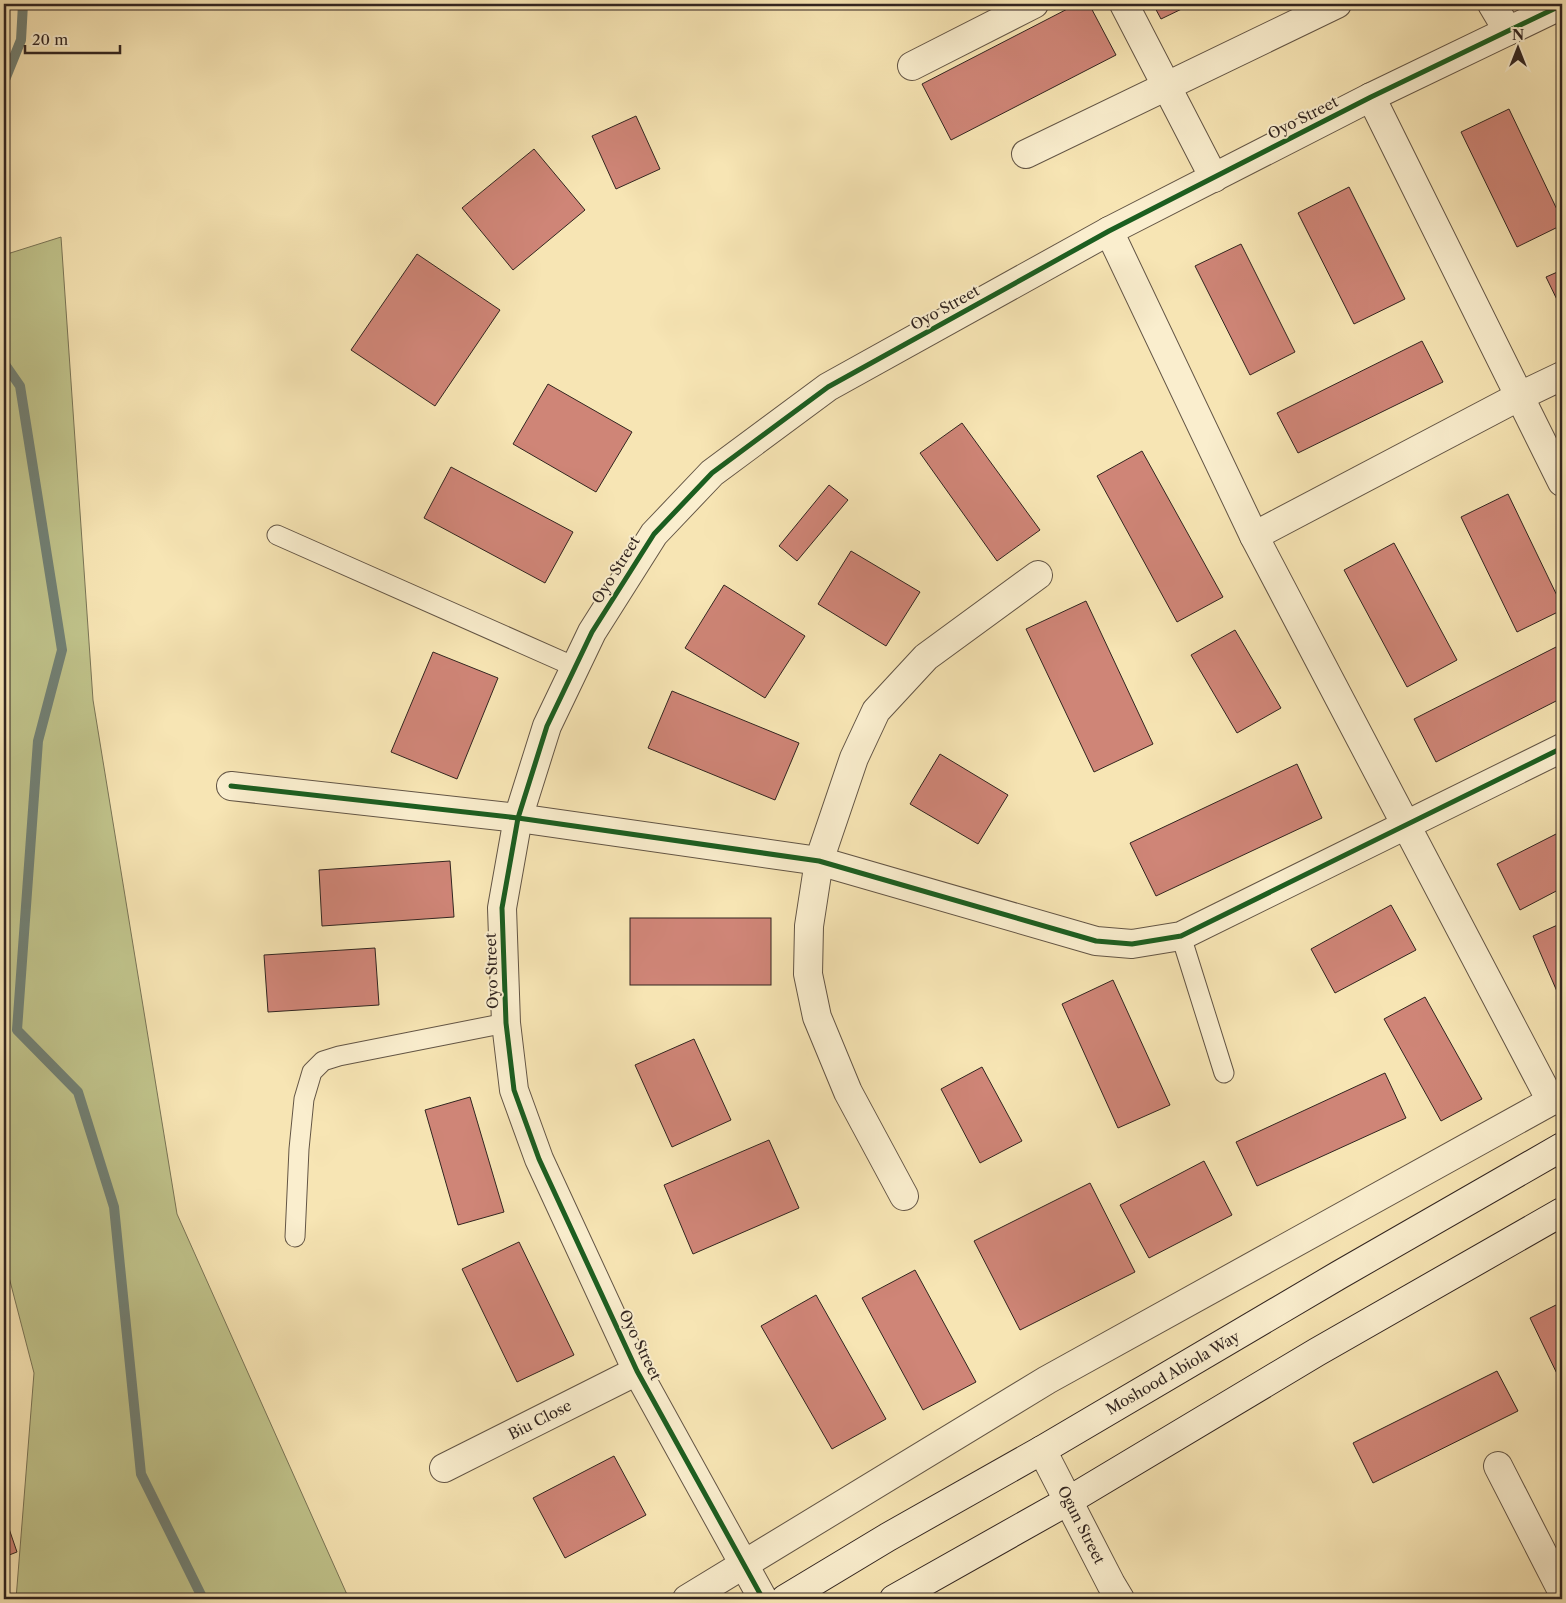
<svg xmlns="http://www.w3.org/2000/svg" width="1566" height="1603" font-family="'Libre Caslon Text',serif">
	<style>
		.green { fill: #c0c38b; stroke: #797456 }
		.lines { fill: none; stroke-linecap: round; stroke-linejoin: round }
		.stream { stroke: #728175; stroke-width: 10 }
		.building { fill: #cf8577; stroke: #322520 }
		.service-casing { stroke: #635545; stroke-width: 21 }
		.minor-casing { stroke: #635545; stroke-width: 30 }
		.secondary-casing { stroke: #322520; stroke-width: 30 }
		.service { stroke: #faeece; stroke-width: 19 }
		.minor { stroke: #faeece; stroke-width: 28 }
		.secondary { stroke: #faeece; stroke-width: 28 }
		.cycleway-casing { stroke: #faeece; stroke-width: 8 }
		.cycleway { stroke: #1b5e20; stroke-width: 5 }
		.labels { text-anchor: middle; stroke-width: 4; stroke-linejoin: round; paint-order: stroke }
		.street-label { font-size: 15px; fill: #322520; stroke: #faeece }
	</style>
	<rect width="100%" height="100%" fill="#f7e5b4"/>
	<filter id="stains"><feTurbulence type="fractalNoise" baseFrequency=".004" numOctaves="4"/><feColorMatrix values="0 0 0 0 .2 0 0 0 0 .09 0 0 0 0 .02 0 0 0 .5 -.17"/></filter>
	<radialGradient id="worn" r=".72"><stop offset=".6" stop-color="#630" stop-opacity="0"/><stop offset="1" stop-color="#630" stop-opacity=".3"/></radialGradient>
	<path class="green" d="M61,237L93,700L177,1214L349,1599H16L34,1373L4,1258V255Z"/>
	<g class="lines">
		<g class="stream">
			<path d="M4,82L21,40L23,4"/>
			<path d="M4,363L20,386L62,650L38,741L17,1030L78,1092L114,1207L141,1474L203,1599"/>
		</g>
	</g>
	<g class="building">
		<path d="M1077,4H1089L1116,55L951,140L922,84Z"/>
		<path d="M1153,4H1192L1161,19Z"/>
		<path d="M1509,109L1562,220V225L1517,247L1461,132Z"/>
		<path d="M636,116L660,169L616,189L592,136Z"/>
		<path d="M534,149L585,210L513,270L462,208Z"/>
		<path d="M1349,187L1405,299L1354,324L1298,213Z"/>
		<path d="M1241,244L1295,352L1250,375L1195,266Z"/>
		<path d="M417,254L500,310L435,406L351,350Z"/>
		<path d="M1562,270V310L1546,277Z"/>
		<path d="M1422,341L1443,382L1298,453L1277,413Z"/>
		<path d="M548,384L632,432L596,492L513,444Z"/>
		<path d="M962,423L1040,530L997,561L920,453Z"/>
		<path d="M1142,451L1223,597L1177,622L1097,476Z"/>
		<path d="M451,467L573,532L545,583L424,518Z"/>
		<path d="M829,485L848,500L797,561L779,546Z"/>
		<path d="M1508,494L1562,606V610L1517,632L1461,517Z"/>
		<path d="M1394,543L1457,660L1407,687L1344,570Z"/>
		<path d="M851,551L920,592L886,646L818,604Z"/>
		<path d="M724,585L805,636L765,698L685,648Z"/>
		<path d="M1086,601L1153,744L1094,772L1026,629Z"/>
		<path d="M1235,630L1281,708L1237,733L1191,655Z"/>
		<path d="M1562,644V698L1436,762L1414,719Z"/>
		<path d="M433,652L498,678L457,779L391,752Z"/>
		<path d="M672,691L799,743L775,800L648,748Z"/>
		<path d="M940,754L1008,795L978,844L910,804Z"/>
		<path d="M1297,764L1322,818L1156,896L1130,843Z"/>
		<path d="M1562,831V888L1520,910L1497,864Z"/>
		<path d="M450,861L454,917L322,926L319,870Z"/>
		<path d="M1391,905L1416,950L1335,993L1311,949Z"/>
		<rect x="630" y="918" width="141" height="67"/>
		<path d="M1562,923V1003L1533,936Z"/>
		<path d="M375,948L379,1005L268,1012L264,955Z"/>
		<path d="M1113,980L1170,1105L1118,1128L1062,1004Z"/>
		<path d="M1425,997L1482,1099L1441,1121L1384,1019Z"/>
		<path d="M694,1039L731,1120L672,1147L635,1065Z"/>
		<path d="M982,1067L1022,1141L980,1163L941,1089Z"/>
		<path d="M1385,1073L1406,1118L1257,1186L1236,1142Z"/>
		<path d="M470,1097L504,1212L458,1225L425,1110Z"/>
		<path d="M769,1140L799,1208L693,1254L664,1185Z"/>
		<path d="M1204,1161L1232,1215L1149,1258L1120,1205Z"/>
		<path d="M1090,1183L1135,1272L1020,1330L974,1241Z"/>
		<path d="M519,1242L574,1355L517,1382L462,1269Z"/>
		<path d="M915,1270L976,1382L923,1410L862,1298Z"/>
		<path d="M816,1295L886,1419L832,1449L761,1326Z"/>
		<path d="M1562,1302V1384L1530,1318Z"/>
		<path d="M1497,1371L1518,1411L1373,1483L1353,1443Z"/>
		<path d="M614,1456L646,1515L565,1558L533,1498Z"/>
		<path d="M4,1514L17,1552L4,1557Z"/>
	</g>
	<g class="lines">
		<g class="service-casing">
			<g id="service">
				<path d="M277,535L575,667"/>
				<path d="M1181,936L1224,1073"/>
				<path d="M295,1237L299,1149L304,1099L312,1072L323,1061L339,1056L506,1023"/>
			</g>
		</g>
		<g class="minor-casing">
			<g id="minor">
				<path d="M1124,4L1214,178"/>
				<path d="M1492,4L1508,31"/>
				<path d="M912,66L1034,4"/>
				<path d="M1371,97L1562,482"/>
				<path d="M1026,154L1337,4"/>
				<path d="M1109,231L1254,536L1551,1101"/>
				<path d="M1254,536L1520,396L1562,376"/>
				<path d="M231,786L518,818L819,861L1096,941L1132,944L1181,936L1562,748"/>
				<path d="M904,1196L848,1092L817,1017L808,974L809,926L819,861L854,758L876,711L926,657L1038,575"/>
				<path d="M1042,1450L1111,1584L1120,1599"/>
				<path d="M1498,1466L1562,1591"/>
				<path d="M444,1468L637,1371"/>
				<path d="M687,1599L1047,1380L1562,1095"/>
				<path d="M763,1599L637,1371L539,1159L514,1090L506,1023L502,908L518,818L547,726L592,632L654,534L712,473L828,387L1109,231L1371,97L1562,5"/>
			</g>
		</g>
		<g class="secondary-casing">
			<g id="secondary">
				<path d="M785,1599L888,1537L1042,1450L1339,1275L1562,1147"/>
				<path d="M894,1599L1068,1501L1317,1352L1562,1212"/>
			</g>
		</g>
		<use href="#service" class="service"/>
		<use href="#minor" class="minor"/>
		<use href="#secondary" class="secondary"/>
		<g class="cycleway-casing">
			<g id="cycleway">
				<path d="M231,786L518,818L819,861L1096,941L1132,944L1181,936L1562,748"/>
				<path d="M763,1599L637,1371L539,1159L514,1090L506,1023L502,908L518,818L547,726L592,632L654,534L712,473L828,387L1109,231L1371,97L1562,5"/>
			</g>
		</g>
		<use href="#cycleway" class="cycleway"/>
	</g>
	<g class="labels">
		<g class="street-label">
			<text transform="translate(1303 118) rotate(-27)" y="5">Oyo Street</text>
			<text transform="translate(945 308) rotate(-29)" y="5">Oyo Street</text>
			<text transform="translate(616 570) rotate(-58)" y="5">Oyo Street</text>
			<text transform="translate(492 971) rotate(-92)" y="5">Oyo Street</text>
			<text transform="translate(640 1345) rotate(64)" y="5">Oyo Street</text>
			<text transform="translate(1173 1373) rotate(-30)" y="5">Moshood Abiola Way</text>
			<text transform="translate(540 1420) rotate(-27)" y="5">Biu Close</text>
			<text transform="translate(1081 1525) rotate(63)" y="5">Ogun Street</text>
		</g>
	</g>
	<rect width="1566" height="1603" fill="none" stroke="#f7e5b4" stroke-width="20"/>
	<rect x="5" y="5" width="1556" height="1593" fill="none" stroke="#322520" stroke-width="2.5"/>
	<rect x="10" y="10" width="1546" height="1583" fill="none" stroke="#322520"/>
	<g transform="translate(1518 48)" stroke="#faeece" stroke-width="4" paint-order="stroke">
	<path d="M0-4L9 19L0 12L-9 19Z" fill="#322520"/>
	<text y="-8" font-size="14" font-weight="bold" text-anchor="middle" fill="#322520">N</text>
	</g>
	<path d="M25 45v8h95v-8" fill="none" stroke="#322520" stroke-width="2.5"/>
	<text x="32" y="45" font-size="15" fill="#322520" stroke="#faeece" stroke-width="4" paint-order="stroke">20 m</text>
	<rect width="100%" height="100%" filter="url(#stains)"/>
	<rect width="100%" height="100%" fill="url(#worn)"/>
</svg>
